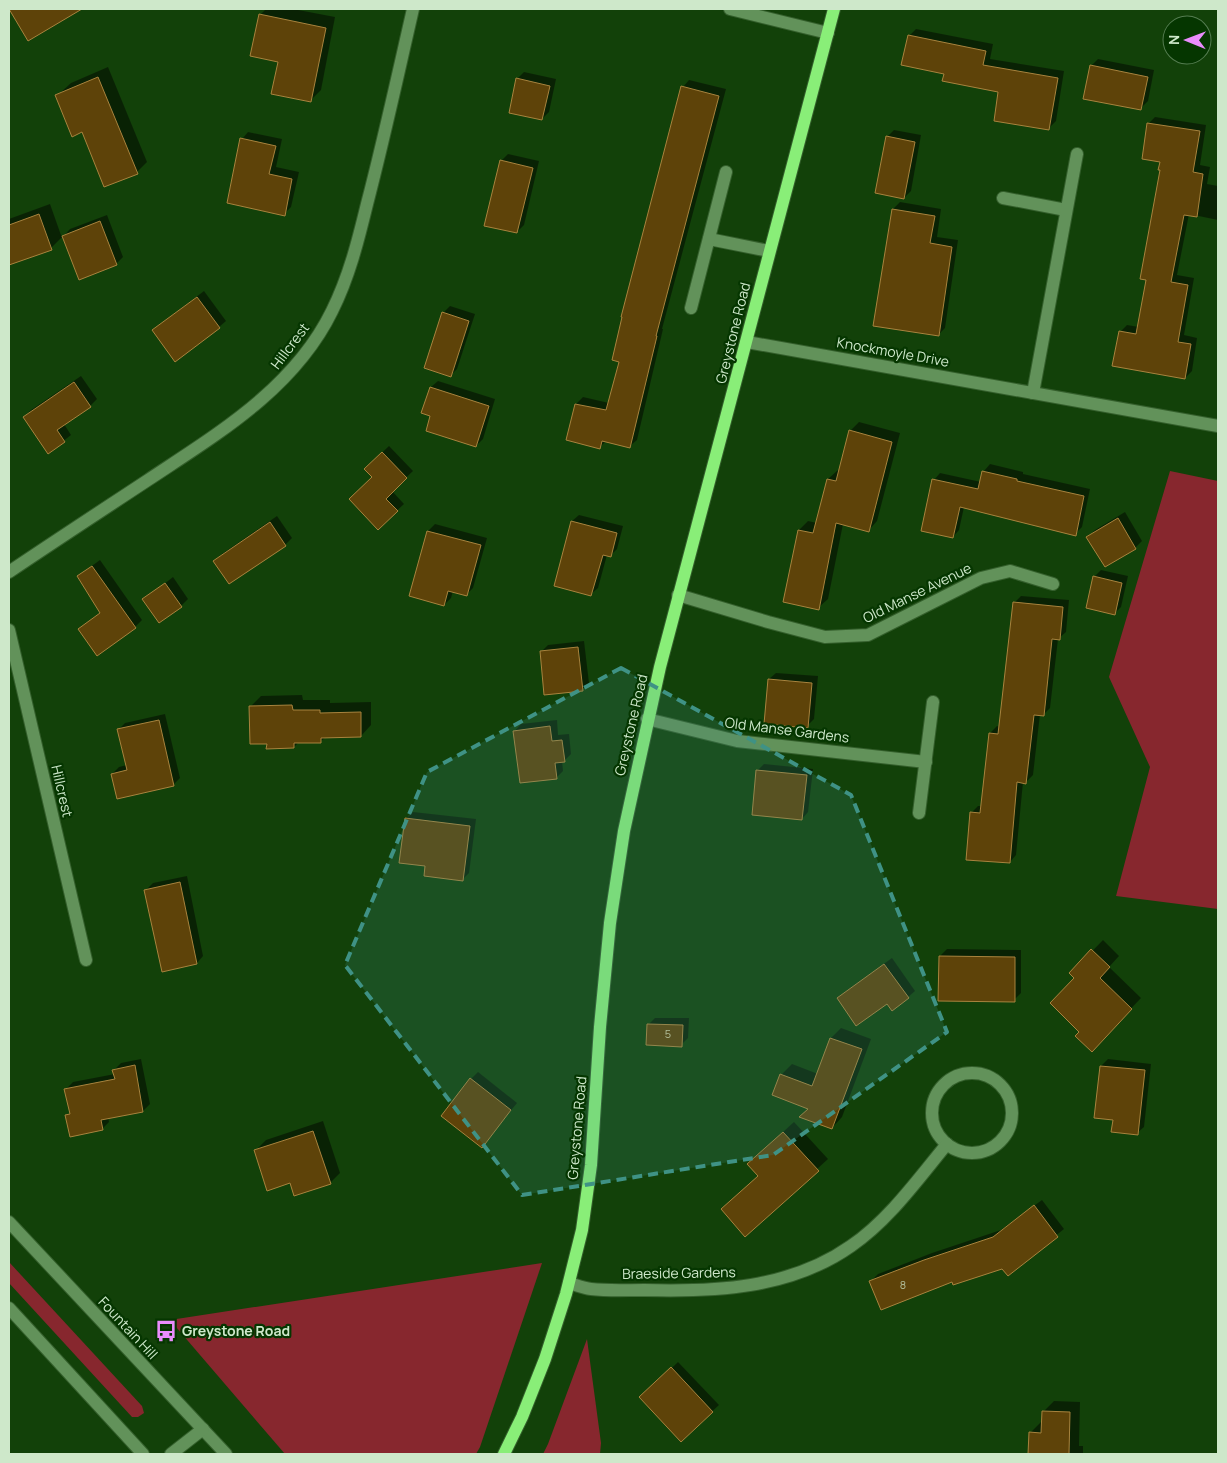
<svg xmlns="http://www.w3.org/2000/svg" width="1227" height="1463" font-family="Manrope,sans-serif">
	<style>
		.green { fill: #87272e }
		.shadow { fill: #0007 }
		.building { fill: #5e4309; stroke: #a8833e }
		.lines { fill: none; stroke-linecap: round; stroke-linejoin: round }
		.minor-casing { stroke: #345f2c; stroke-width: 14 }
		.major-casing { stroke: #345f2c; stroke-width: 14 }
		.minor { stroke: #62925a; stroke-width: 12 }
		.major { stroke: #89ee78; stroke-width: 12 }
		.marked { fill: #3f9285; fill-opacity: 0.2; stroke: #3f9285; stroke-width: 4; stroke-dasharray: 10 6; stroke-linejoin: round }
		.labels { text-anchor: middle; stroke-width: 4.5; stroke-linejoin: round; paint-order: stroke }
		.number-label { font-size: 11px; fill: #b2bf9a }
		.street-label { font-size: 14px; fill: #cee8ca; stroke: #053600 }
		.poi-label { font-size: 14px; font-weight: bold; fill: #cee8ca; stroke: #053600; text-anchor: start }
	</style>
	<rect width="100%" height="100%" fill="#124109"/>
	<g class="green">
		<path d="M1170,471L1218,481V909L1116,896L1150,767L1109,677Z"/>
		<path d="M9,1262L142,1406L144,1413L138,1417H132L9,1283Z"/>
		<path d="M542,1263L480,1447L476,1454H285L170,1320Z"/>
		<path d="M587,1339L601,1443L600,1454H543L548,1444Z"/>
	</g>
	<g class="shadow">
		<path d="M10,9H72L73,10L29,40Z"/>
		<path d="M266,9H293L335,17L321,90L310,101L279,61L260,15Z"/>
		<path d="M916,29L993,44L990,59L1064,71L1056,121L1049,128L1000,91L945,73L909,36Z"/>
		<path d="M1098,59L1154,70L1148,101L1141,108L1091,66Z"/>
		<path d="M108,67L147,162L137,172L98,157L60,93L71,83Z"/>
		<path d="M524,72L556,79L549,112L542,119L517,79Z"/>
		<path d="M689,80L726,89L662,329H663L637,440L630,446L606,441L600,447L576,404L583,397L609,403L683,87Z"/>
		<path d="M1155,117L1206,125L1200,165L1210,167L1207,184L1218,186V220L1189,214L1177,275L1194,278L1184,335L1197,338L1192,371L1185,378L1120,332L1127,325L1139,327L1147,279L1162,169L1161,161L1148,124Z"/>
		<path d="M894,130L921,135L911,191L904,198L887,137Z"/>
		<path d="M248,132L282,139L276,167L299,172L291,207L284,214L242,139Z"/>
		<path d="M508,154L539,161L524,225L517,232L501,161Z"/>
		<path d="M900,202L941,209L937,237L958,240L945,328L938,335L893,209Z"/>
		<path d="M50,204L62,238L70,229L107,215L123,257L116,264L63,236L51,248L9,263V219Z"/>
		<path d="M204,291L226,321L219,327L153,330Z"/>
		<path d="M450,306L475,314L457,369L450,376L443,313Z"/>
		<path d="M81,376L97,399L90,406L64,424L71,435L48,453L24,417L31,410Z"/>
		<path d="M438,381L495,399L483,439L476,446L432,415L431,387Z"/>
		<path d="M859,422L900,433L877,521L868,531L843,524L828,599L818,608L799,530L808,521L817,523L828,479L838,470L840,471L850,431Z"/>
		<path d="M389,446L413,471L392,491L404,504L378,528L373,477L365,469Z"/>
		<path d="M990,464L1023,472V474L1090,489L1082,527L1075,534L964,507L959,530L953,537L934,480L940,473L981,482L984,471Z"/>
		<path d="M1125,512L1142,541L1135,548L1088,537L1095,530Z"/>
		<path d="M579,515L623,526L617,549L610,556L607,555L598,588L591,594L572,521Z"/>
		<path d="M277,516L292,538L285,545L215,561L222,554Z"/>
		<path d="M435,524L487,538L473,588L466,595L453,591L451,598L444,605L411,596L428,531Z"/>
		<path d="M100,560L142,620L135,627L80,629L101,612L78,576Z"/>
		<path d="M1101,570L1128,576L1121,607L1114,614L1094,577Z"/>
		<path d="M173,577L188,599L181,606L144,600Z"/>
		<path d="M1021,596L1069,600L1066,632L1058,639L1050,708L1043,715L1040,714L1033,775L1026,782H1023L1016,855L1010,862L971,813L978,806H982L990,733L997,726L1000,727L1014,603Z"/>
		<path d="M584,641L589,683L582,690L541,652L548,645Z"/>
		<path d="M776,673L818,676L814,719L807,726L769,679Z"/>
		<path d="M302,695L303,700H330V703L371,702V725L361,736L326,737L321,741L299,742L294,747L268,743L250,707L261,696Z"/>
		<path d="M165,714L180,778L173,785L112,774L119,767L127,765L118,730L125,723Z"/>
		<path d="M557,720L558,735L569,734L571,754L564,761H562L563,771L556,778L515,731L521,724Z"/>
		<path d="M764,764L813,769L808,812L802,819L757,771Z"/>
		<path d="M413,812L476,819L469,873L462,880L406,819Z"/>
		<path d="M187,876L203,956L197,963L146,890L153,883Z"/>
		<path d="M1103,940L1119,956L1109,967L1141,998L1102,1039L1081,1032L1076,977L1071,973Z"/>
		<path d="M947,949L1021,950V993L1014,1000L940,956Z"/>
		<path d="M892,958L915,991L908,997L887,1003L838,998L845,992Z"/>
		<path d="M655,1018H689L688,1038L681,1045L648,1025Z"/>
		<path d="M841,1028L871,1039L842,1117L832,1128L810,1108L781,1075L792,1064L818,1074L831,1038Z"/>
		<path d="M141,1059L150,1104L143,1111L108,1117L109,1122L102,1129L67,1116L71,1112L66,1089L73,1082L115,1074L114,1070L121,1063Z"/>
		<path d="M1108,1059L1151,1064L1144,1127L1137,1133L1114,1119L1101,1066Z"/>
		<path d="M478,1072L517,1103L482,1146L471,1079Z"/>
		<path d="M323,1121L340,1173L330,1183L291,1182L255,1151L266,1140Z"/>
		<path d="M794,1122L828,1159L745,1235L759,1175L760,1153Z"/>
		<path d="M1042,1200L1064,1229L1008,1274L1002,1267L953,1281H871L878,1274L932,1253L1001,1230Z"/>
		<path d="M678,1362L719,1405L681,1440L641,1398Z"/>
		<path d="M1054,1401L1080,1402L1079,1446H1083V1454H1030V1433L1041,1422H1043V1412Z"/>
	</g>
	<g class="building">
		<path d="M9,9H82L28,41Z"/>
		<path d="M259,14L326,28L311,102L271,94L278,62L250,56Z"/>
		<path d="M908,35L986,51L983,65L1058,78L1049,130L994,121L998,92L942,81L944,74L901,65Z"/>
		<path d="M1090,65L1148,77L1141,110L1083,99Z"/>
		<path d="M98,77L138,174L104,187L82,132L72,137L55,95Z"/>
		<path d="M516,78L550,86L542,120L509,113Z"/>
		<path d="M681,86L719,96L656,336H657L630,448L602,441L600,449L566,440L575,404L606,410L619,362L612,360L622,317H621Z"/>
		<path d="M1147,123L1200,131L1193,172L1203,174L1197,217L1184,215L1171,282L1188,285L1178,342L1191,344L1185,379L1112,366L1119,331L1136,334L1146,280L1140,279L1160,170H1158L1160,162L1142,159Z"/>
		<path d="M886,136L915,142L904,199L875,193Z"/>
		<path d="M240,138L276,146L269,174L292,179L285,216L227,203Z"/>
		<path d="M500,160L533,168L517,233L484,226Z"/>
		<path d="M892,209L935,216L930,243L952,247L939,336L873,326Z"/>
		<path d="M39,214L52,250L9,265V225Z"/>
		<path d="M100,221L117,265L79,280L62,236Z"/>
		<path d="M197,297L220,328L175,362L152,330Z"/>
		<path d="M442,312L469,321L451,377L424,368Z"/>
		<path d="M74,382L91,407L57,430L65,442L48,454L23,417Z"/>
		<path d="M430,387L489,406L476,447L426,431L430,416L421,413Z"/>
		<path d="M849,430L892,442L869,532L836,523L819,610L783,602L798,530L813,533L827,479L836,481Z"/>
		<path d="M382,452L407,478L386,499L398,511L378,530L349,499L372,477L364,469Z"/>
		<path d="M982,471L1017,479V481L1084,496L1076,536L960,507L953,538L921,531L932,479L978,489Z"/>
		<path d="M1118,518L1136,549L1105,567L1086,537Z"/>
		<path d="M571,521L617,533L611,557L603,555L591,596L554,586Z"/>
		<path d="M270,522L286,546L229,584L213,561Z"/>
		<path d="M427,531L481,545L467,596L448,591L444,606L409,596Z"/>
		<path d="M92,566L136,628L97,656L78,629L100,613L77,576Z"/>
		<path d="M1093,576L1122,583L1115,615L1086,608Z"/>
		<path d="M165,583L182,607L159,623L142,599Z"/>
		<path d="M1013,602L1063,607L1060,640L1052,639L1044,716L1034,715L1026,784L1017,782L1010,863L966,860L970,812L980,813L989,733L998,734Z"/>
		<path d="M578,647L583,691L544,695L540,651Z"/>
		<path d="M768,679L812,683L808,728L764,724Z"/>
		<path d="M292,705L293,710H320V713L361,712V737L321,738V743H294V748L266,749L267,744H250L249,706Z"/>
		<path d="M159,720L174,786L117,799L111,774L127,770L117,729Z"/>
		<path d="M550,726L552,741L562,740L565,762L555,763L557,779L520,783L513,731Z"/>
		<path d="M756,770L807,775L802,820L752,815Z"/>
		<path d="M405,818L470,826L463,881L424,876L425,866L399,863Z"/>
		<path d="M180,882L197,964L162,972L144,890Z"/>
		<path d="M1091,949L1110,967L1100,978L1132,1009L1092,1052L1075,1036L1079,1032L1050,1003L1074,978L1069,973Z"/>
		<path d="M939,956L1015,957V1002L938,1001Z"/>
		<path d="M884,964L909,998L892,1011L887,1004L856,1026L837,998Z"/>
		<path d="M647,1024L683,1025L682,1047L646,1045Z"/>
		<path d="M830,1038L862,1049L832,1129L799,1117L808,1109L772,1095L780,1074L812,1086Z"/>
		<path d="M135,1065L143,1112L101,1120L103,1130L70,1137L65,1115L70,1114L64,1089L115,1079L112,1070Z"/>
		<path d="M1100,1066L1145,1070L1138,1135L1111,1132L1113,1120L1094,1118Z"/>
		<path d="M470,1078L511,1110L482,1148L441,1116Z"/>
		<path d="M313,1131L331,1184L294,1196L290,1183L267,1191L254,1150Z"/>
		<path d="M783,1132L819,1171L745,1237L721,1209L758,1176L747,1164Z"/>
		<path d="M1034,1205L1058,1237L1008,1276L1002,1269L953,1285L952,1282L881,1310L869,1281L924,1260L993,1237Z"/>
		<path d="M671,1367L713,1412L681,1442L639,1397Z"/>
		<path d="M1042,1411L1070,1412L1069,1454H1028L1029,1432L1041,1433Z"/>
	</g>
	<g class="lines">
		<g class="minor-casing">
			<g id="minor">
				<path d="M730,9L828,33"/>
				<path d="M1003,198L1066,210"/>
				<path d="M709,239L769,251"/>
				<path d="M691,308L726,172"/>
				<path d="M747,342L1218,426"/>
				<path d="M1033,393L1077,154"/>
				<path d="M9,572C55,541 101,511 148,480C217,434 294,389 332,311C349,277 358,241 367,204C384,139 398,74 413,9"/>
				<path d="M678,595L768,622L825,637L868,635L981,578L1010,571L1053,584"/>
				<path d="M9,630L86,960"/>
				<path d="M647,719L737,741L926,762"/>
				<path d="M919,813L933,702"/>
				<circle cx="972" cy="1113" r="40"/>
				<path d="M9,1222L226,1454"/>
				<path d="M569,1283C576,1285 583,1288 591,1289C608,1291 626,1290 644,1290C715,1292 790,1289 851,1246C889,1220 918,1179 947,1144"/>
				<path d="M9,1308L143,1454"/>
				<path d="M171,1454L203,1429"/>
			</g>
		</g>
		<g class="major-casing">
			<path id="major" d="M504,1454L522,1417L545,1359L566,1294L582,1230L591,1165L600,1027L610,923L624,831L660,667L834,9"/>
		</g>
		<use href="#minor" class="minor"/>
		<use href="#major" class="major"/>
	</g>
	<path class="marked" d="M621,668L851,795L947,1032L773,1155L522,1195L345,965L427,772Z"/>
	<defs>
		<g id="bus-bare" transform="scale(1.725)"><path d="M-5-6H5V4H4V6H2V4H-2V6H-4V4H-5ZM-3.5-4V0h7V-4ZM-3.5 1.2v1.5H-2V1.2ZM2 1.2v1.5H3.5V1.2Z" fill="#ea8dfc" stroke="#053600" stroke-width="2.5" paint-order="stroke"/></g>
	</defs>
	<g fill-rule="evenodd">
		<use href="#bus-bare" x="166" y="1331"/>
	</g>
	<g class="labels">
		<g class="number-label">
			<text x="668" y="1038">5</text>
			<text x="903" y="1289">8</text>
		</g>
		<g class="street-label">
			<text transform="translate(733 333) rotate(-76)" y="5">Greystone Road</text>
			<text transform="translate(290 346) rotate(-53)" y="5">Hillcrest</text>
			<text transform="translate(893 352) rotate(10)" y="5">Knockmoyle Drive</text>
			<text transform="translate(917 593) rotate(-26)" y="5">Old Manse Avenue</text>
			<text transform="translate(631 725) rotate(-77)" y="5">Greystone Road</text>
			<text transform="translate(787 730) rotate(7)" y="5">Old Manse Gardens</text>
			<text transform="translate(62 791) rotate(77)" y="5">Hillcrest</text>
			<text transform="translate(577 1128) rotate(-85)" y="5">Greystone Road</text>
			<text transform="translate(679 1273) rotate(-1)" y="5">Braeside Gardens</text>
			<text transform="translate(128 1328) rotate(47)" y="5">Fountain Hill</text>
		</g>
		<g class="poi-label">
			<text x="182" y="1336">Greystone Road</text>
		</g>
	</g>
	<rect width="1227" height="1463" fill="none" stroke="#cee8ca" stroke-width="20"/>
	<g transform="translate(1187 40) rotate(271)"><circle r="24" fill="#053600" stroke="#557d51"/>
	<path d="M0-4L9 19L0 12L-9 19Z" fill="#ea8dfc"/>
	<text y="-8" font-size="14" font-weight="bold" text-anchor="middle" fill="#cee8ca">N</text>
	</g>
</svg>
